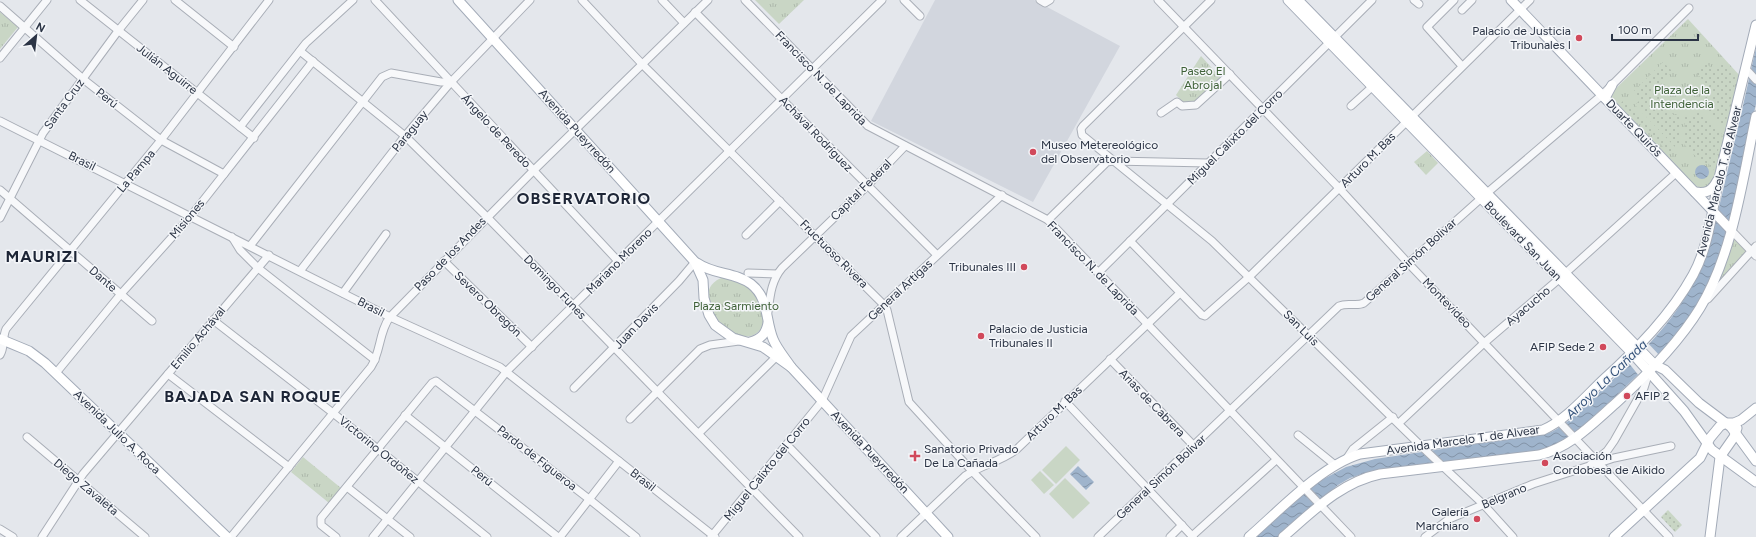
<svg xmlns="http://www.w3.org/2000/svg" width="1756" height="537" font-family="Figtree,sans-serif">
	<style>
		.built { fill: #d2d6de }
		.grass { fill: #c9d6c5 }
		.park { fill: url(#park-tufts) }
		.garden { fill: url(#garden-dots) }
		.water { fill: url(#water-waves) }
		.pier { fill: #e4e7ec }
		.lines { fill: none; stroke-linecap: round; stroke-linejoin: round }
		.minor-casing { stroke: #a9aeb7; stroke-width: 9 }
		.major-casing { stroke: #a3abb8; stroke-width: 11 }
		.minor { stroke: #f7f8fa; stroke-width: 7 }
		.major { stroke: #fff; stroke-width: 9 }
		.poi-dot { fill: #d1495b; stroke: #f4f6f9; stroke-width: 1.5 }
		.labels { text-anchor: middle; stroke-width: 3; stroke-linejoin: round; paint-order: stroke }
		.poi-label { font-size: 12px; fill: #2b3445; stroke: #f4f6f9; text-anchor: start }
		.street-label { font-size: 12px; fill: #2b3445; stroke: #f4f6f9 }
		.park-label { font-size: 12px; fill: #3f6138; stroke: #f4f6f9 }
		.water-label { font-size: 13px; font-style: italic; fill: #34527a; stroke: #f4f6f9 }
		.district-label { font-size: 16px; font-weight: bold; letter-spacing: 1px; fill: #1d2536; stroke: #f4f6f9 }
	</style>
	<defs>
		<pattern id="park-tufts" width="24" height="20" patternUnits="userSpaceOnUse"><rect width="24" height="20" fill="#c9d6c5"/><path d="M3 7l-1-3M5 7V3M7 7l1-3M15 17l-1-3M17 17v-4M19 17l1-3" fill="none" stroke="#adb8ab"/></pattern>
		<pattern id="garden-dots" width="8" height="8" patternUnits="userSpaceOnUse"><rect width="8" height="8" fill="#c9d6c5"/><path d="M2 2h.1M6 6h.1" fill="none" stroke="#adb8ab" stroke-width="1.8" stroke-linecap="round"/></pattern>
		<pattern id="water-waves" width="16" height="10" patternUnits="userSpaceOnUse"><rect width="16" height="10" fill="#9fb4cc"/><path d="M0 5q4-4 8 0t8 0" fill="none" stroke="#8293a7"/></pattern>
	</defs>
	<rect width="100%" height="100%" fill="#e4e7ec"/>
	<path class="built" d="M935,0H1034L1120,46L1033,202L871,121Z"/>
	<g class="grass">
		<path d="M1066,446L1080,460L1056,484L1042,470Z"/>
		<path d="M1040,471L1054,485L1044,494L1031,480Z"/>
		<path d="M1065,478L1090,503L1073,519L1049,494Z"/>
	</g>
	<g class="park">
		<path d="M755,0H804L779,24Z"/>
		<path d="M0,12L18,27L0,49Z"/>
		<path d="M1688,19L1741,77L1715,178L1710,187L1701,189L1689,181L1609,95Z"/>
		<path d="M1201,56L1221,78L1193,104H1185L1176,95Z"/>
		<path d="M1427,151L1438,163L1426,175L1414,162Z"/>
		<path d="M1731,230L1751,251L1700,307Z"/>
		<path d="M724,277C734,278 746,283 753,291C763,301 769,322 758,332C734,354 682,290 724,277Z"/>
		<path d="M303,457L341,488L329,503L291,472Z"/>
	</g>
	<g class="garden">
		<path d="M1663,62L1672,71C1653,84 1655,113 1681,116L1680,143L1675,147L1635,105L1640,100L1633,92Z"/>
		<path d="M1705,62L1714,71L1722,63L1736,78L1726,121L1722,125L1718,121L1717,122L1702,107C1709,94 1707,80 1694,72Z"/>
		<path d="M1624,100L1672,150L1669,153L1621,103Z"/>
		<path d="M1699,109L1722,134L1713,171L1709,164L1700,161L1684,144L1685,116L1691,115Z"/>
		<path d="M1668,510L1682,525L1675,532L1661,517Z"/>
	</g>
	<g class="water">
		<path d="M1756,48V104L1725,240L1719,260L1705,294L1687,321L1660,353L1616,396L1575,433L1555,447L1538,452L1371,471L1350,478L1338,485L1278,537H1255L1318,482L1346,467L1375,459L1549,433C1570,424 1590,400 1607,385C1636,358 1667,329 1687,294C1709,255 1718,212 1728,169C1738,128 1747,88 1756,48Z"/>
		<circle cx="1702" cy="172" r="7"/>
		<path d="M1078,466L1094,482L1086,490L1070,474Z"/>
	</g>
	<path class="pier" d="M1647,342L1660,356L1639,376L1628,362Z"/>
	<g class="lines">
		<g class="minor-casing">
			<g id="minor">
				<path d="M80,0L254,138"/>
				<path d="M175,0L234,47"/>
				<path d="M375,0L618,261"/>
				<path d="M582,0L643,65L884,305L887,310L909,402L972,471L1036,537"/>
				<path d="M662,0L684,23"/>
				<path d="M745,0L868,126L1048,220L1351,537"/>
				<path d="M904,0L920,16"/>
				<path d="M1040,0L1045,3L1050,0"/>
				<path d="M1158,0L1339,188L1408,263L1669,537"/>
				<path d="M1211,0L1083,126L1081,129L1082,135L1212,241L1421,446L1484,505L1513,537"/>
				<path d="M1414,0L1419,4"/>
				<path d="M1454,0L1427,27L1462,66"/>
				<path d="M0,6L83,79L161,140L224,174"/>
				<path d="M1462,10L1472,0"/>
				<path d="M695,12L937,255"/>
				<path d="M300,51L405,136L487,217L799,537"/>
				<path d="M0,58L47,0"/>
				<path d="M1746,69L1756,80"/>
				<path d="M1351,106L1372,87"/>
				<path d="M1161,113L1177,102L1182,106L1196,105L1230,74"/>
				<path d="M0,121L390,317L500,367L715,537"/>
				<path d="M240,127L306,43L353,0"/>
				<path d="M0,190L152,321"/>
				<path d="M0,218L43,133L118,31L143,0"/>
				<path d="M1048,220L1107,162L1113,161L1208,163"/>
				<path d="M1731,230L1756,256"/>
				<path d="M746,235L780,201"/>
				<path d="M232,237L240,250L258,268L375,360"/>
				<path d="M1130,241L1202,315L1205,316L1249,277L1530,0"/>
				<path d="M250,246L382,77L391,73L441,82H451"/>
				<path d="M444,261L532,347"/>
				<path d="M300,271L405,136L451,82L530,0"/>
				<path d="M748,273L777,274"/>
				<path d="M1098,273L1372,0"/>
				<path d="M343,293L386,234"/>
				<path d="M1708,299L1756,246"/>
				<path d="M768,312C770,297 771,281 782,268L867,186L905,146"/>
				<path d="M213,320L333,413L487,537"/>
				<path d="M0,355C5,347 2,338 6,329L161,140L269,0"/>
				<path d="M1110,359L1194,446"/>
				<path d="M56,373L120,295L191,216L313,61"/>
				<path d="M168,374L289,467"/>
				<path d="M574,388L679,281L695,262"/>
				<path d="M1065,401L1193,537"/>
				<path d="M405,415L558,537"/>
				<path d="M630,419L700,349L710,345L739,341"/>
				<path d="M1399,423L1484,343L1559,279L1676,173"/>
				<path d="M699,433L777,356"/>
				<path d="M1298,435L1335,465"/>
				<path d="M27,437L145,537"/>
				<path d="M787,445L876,537"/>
				<path d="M1347,458L1353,449L1393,417"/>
				<path d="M1596,464L1614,458L1671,446"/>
				<path d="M347,487L410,537"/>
				<path d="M0,529L13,537"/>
				<path d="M1192,536L1276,460"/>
				<path d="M42,537L83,474L269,255"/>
				<path d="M231,537L371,367C381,352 379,331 390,317L533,171L708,0"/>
				<path d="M336,537L321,525V518L432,383L436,381L589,499L636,537"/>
				<path d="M373,537L507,371L882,0"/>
				<path d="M560,537L619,461"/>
				<path d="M711,537L822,401L851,336L1002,195"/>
				<path d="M901,537L965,476C981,465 1002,461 1017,449L1180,293"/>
				<path d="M1098,537L1339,306C1348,302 1356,307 1364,303L1487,193L1602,95L1689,8"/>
				<path d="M1170,537L1182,525"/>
				<path d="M1425,537L1449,519L1533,484L1589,466L1607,451L1614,441L1644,388L1649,372"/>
			</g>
		</g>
		<g class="major-casing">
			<g id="major">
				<path d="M458,0L695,262L703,280L704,298L709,315L715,325L733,338L763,347L791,367"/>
				<path d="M1288,0L1632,353L1684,411L1712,450L1756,482"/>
				<path d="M1298,0L1655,365L1665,370L1699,403L1731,427L1756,461"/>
				<path d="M1511,0L1731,230"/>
				<path d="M1605,98L1612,85"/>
				<path d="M1695,192C1706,194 1712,191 1717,181"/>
				<path d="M697,263C714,275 735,272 751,284C769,298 765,319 773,339C777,349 785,358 791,367L948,537"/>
				<path d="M0,339L29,351L45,363L227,537"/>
				<path d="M750,342C761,339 766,334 768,323"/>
				<path d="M1249,537C1280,510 1321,466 1360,454L1543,430C1566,420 1585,397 1603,380C1637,349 1671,315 1693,275C1709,246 1712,210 1719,178C1731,127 1744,76 1756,25"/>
				<path d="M1283,537C1312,512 1341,482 1380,474L1539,455C1571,447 1592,424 1616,403C1647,375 1678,344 1700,308C1733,254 1743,177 1756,116"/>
				<path d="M1614,537L1700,458L1710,438L1720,426L1726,423H1734L1741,420L1756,408"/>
				<path d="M1710,537L1720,457L1734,437L1737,428"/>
			</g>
		</g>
		<use href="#minor" class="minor"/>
		<use href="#major" class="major"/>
	</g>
	<g class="poi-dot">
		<circle cx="1579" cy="38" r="4"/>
		<circle cx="1033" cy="152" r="4"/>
		<circle cx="1024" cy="267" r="4"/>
		<circle cx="981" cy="336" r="4"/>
		<circle cx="1603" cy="347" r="4"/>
		<circle cx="1627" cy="396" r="4"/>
		<path d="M913 450h4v4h4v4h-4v4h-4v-4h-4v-4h4z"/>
		<circle cx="1545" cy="463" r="4"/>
		<circle cx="1477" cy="519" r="4"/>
	</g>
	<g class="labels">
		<g class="poi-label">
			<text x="1571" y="35" text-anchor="end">Palacio de Justicia<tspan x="1571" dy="14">Tribunales I</tspan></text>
			<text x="1041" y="149">Museo Metereológico<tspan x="1041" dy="14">del Observatorio</tspan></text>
			<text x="1016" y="271" text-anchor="end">Tribunales III</text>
			<text x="989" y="333">Palacio de Justicia<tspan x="989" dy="14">Tribunales II</tspan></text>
			<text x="1595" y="351" text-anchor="end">AFIP Sede 2</text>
			<text x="1635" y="400">AFIP 2</text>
			<text x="924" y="453">Sanatorio Privado<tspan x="924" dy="14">De La Cañada</tspan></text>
			<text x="1553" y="460">Asociación<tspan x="1553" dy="14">Cordobesa de Aikido</tspan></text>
			<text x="1469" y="516" text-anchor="end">Galería<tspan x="1469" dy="14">Marchiaro</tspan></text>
		</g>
		<g class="street-label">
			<text transform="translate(167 69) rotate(38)" y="4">Julián Aguirre</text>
			<text transform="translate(821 78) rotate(46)" y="4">Francisco N. de Laprida</text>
			<text transform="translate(107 98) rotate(38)" y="4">Perú</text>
			<text transform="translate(64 104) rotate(-54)" y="4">Santa Cruz</text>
			<text transform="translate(1634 128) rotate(46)" y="4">Duarte Quirós</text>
			<text transform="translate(410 131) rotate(-51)" y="4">Paraguay</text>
			<text transform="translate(496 131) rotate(47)" y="4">Ángelo de Peredo</text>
			<text transform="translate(577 131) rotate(48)" y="4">Avenida Pueyrredón</text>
			<text transform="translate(816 134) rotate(46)" y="4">Achával Rodríguez</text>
			<text transform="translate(1235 137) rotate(-45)" y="4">Miguel Calixto del Corro</text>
			<text transform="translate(1368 160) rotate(-45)" y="4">Arturo M. Bas</text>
			<text transform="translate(82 161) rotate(26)" y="4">Brasil</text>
			<text transform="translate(136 171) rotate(-50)" y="4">La Pampa</text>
			<text transform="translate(1719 181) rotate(-76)" y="4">Avenida Marcelo T. de Alvear</text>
			<text transform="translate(861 190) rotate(-45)" y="4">Capital Federal</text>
			<text transform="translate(187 219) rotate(-50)" y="4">Misiones</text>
			<text transform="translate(1523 241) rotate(46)" y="4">Boulevard San Juan</text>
			<text transform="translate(450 254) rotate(-46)" y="4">Paso de los Andes</text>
			<text transform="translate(834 254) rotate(45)" y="4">Fructuoso Rivera</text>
			<text transform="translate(1411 260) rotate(-42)" y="4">General Simón Bolivar</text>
			<text transform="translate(619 261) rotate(-45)" y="4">Mariano Moreno</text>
			<text transform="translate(1093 268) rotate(46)" y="4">Francisco N. de Laprida</text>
			<text transform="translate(103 279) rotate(41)" y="4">Dante</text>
			<text transform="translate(555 287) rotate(46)" y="4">Domingo Funes</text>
			<text transform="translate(900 290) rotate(-43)" y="4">General Artigas</text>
			<text transform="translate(1447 303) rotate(46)" y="4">Montevideo</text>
			<text transform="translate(488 304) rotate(44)" y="4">Severo Obregón</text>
			<text transform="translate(1528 306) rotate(-40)" y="4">Ayacucho</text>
			<text transform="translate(371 307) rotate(27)" y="4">Brasil</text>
			<text transform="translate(636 326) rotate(-46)" y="4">Juan Davis</text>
			<text transform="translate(1301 328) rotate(45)" y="4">San Luis</text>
			<text transform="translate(198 338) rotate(-50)" y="4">Emilio Achával</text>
			<text transform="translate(1152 403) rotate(46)" y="4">Arias de Cabrera</text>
			<text transform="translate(1054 413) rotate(-44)" y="4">Arturo M. Bas</text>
			<text transform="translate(117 432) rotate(44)" y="4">Avenida Julio A. Roca</text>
			<text transform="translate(1463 440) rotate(-8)" y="4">Avenida Marcelo T. de Alvear</text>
			<text transform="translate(379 450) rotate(39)" y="4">Victorino Ordoñez</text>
			<text transform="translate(870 452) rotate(47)" y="4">Avenida Pueyrredón</text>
			<text transform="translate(537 458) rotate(38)" y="4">Pardo de Figueroa</text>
			<text transform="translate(767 469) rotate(-51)" y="4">Miguel Calixto del Corro</text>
			<text transform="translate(482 476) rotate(39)" y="4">Perú</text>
			<text transform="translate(1161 477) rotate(-43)" y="4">General Simón Bolivar</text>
			<text transform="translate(643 480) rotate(38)" y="4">Brasil</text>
			<text transform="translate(86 487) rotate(40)" y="4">Diego Zavaleta</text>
			<text transform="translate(1504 496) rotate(-23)" y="4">Belgrano</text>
		</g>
		<g class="park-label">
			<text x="1203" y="75">Paseo El<tspan x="1203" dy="14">Abrojal</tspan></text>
			<text x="1682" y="94">Plaza de la<tspan x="1682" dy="14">Intendencia</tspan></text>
			<text x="736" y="310">Plaza Sarmiento</text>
		</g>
		<g class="water-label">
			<text transform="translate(1606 379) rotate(-44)" y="5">Arroyo La Cañada</text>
		</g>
		<g class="district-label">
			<text x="584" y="204">OBSERVATORIO</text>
			<text x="42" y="262">MAURIZI</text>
			<text x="253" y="402">BAJADA SAN ROQUE</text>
		</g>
	</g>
	<g transform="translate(36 36) rotate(28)" stroke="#f4f6f9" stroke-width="3" paint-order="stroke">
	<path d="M0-3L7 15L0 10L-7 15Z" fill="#2b3445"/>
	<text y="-6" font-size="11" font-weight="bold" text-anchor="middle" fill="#2b3445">N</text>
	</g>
	<path d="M1612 34v6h86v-6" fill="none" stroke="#2b3445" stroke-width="2"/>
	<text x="1618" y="34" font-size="12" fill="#2b3445" stroke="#f4f6f9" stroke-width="3" paint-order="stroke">100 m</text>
</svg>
